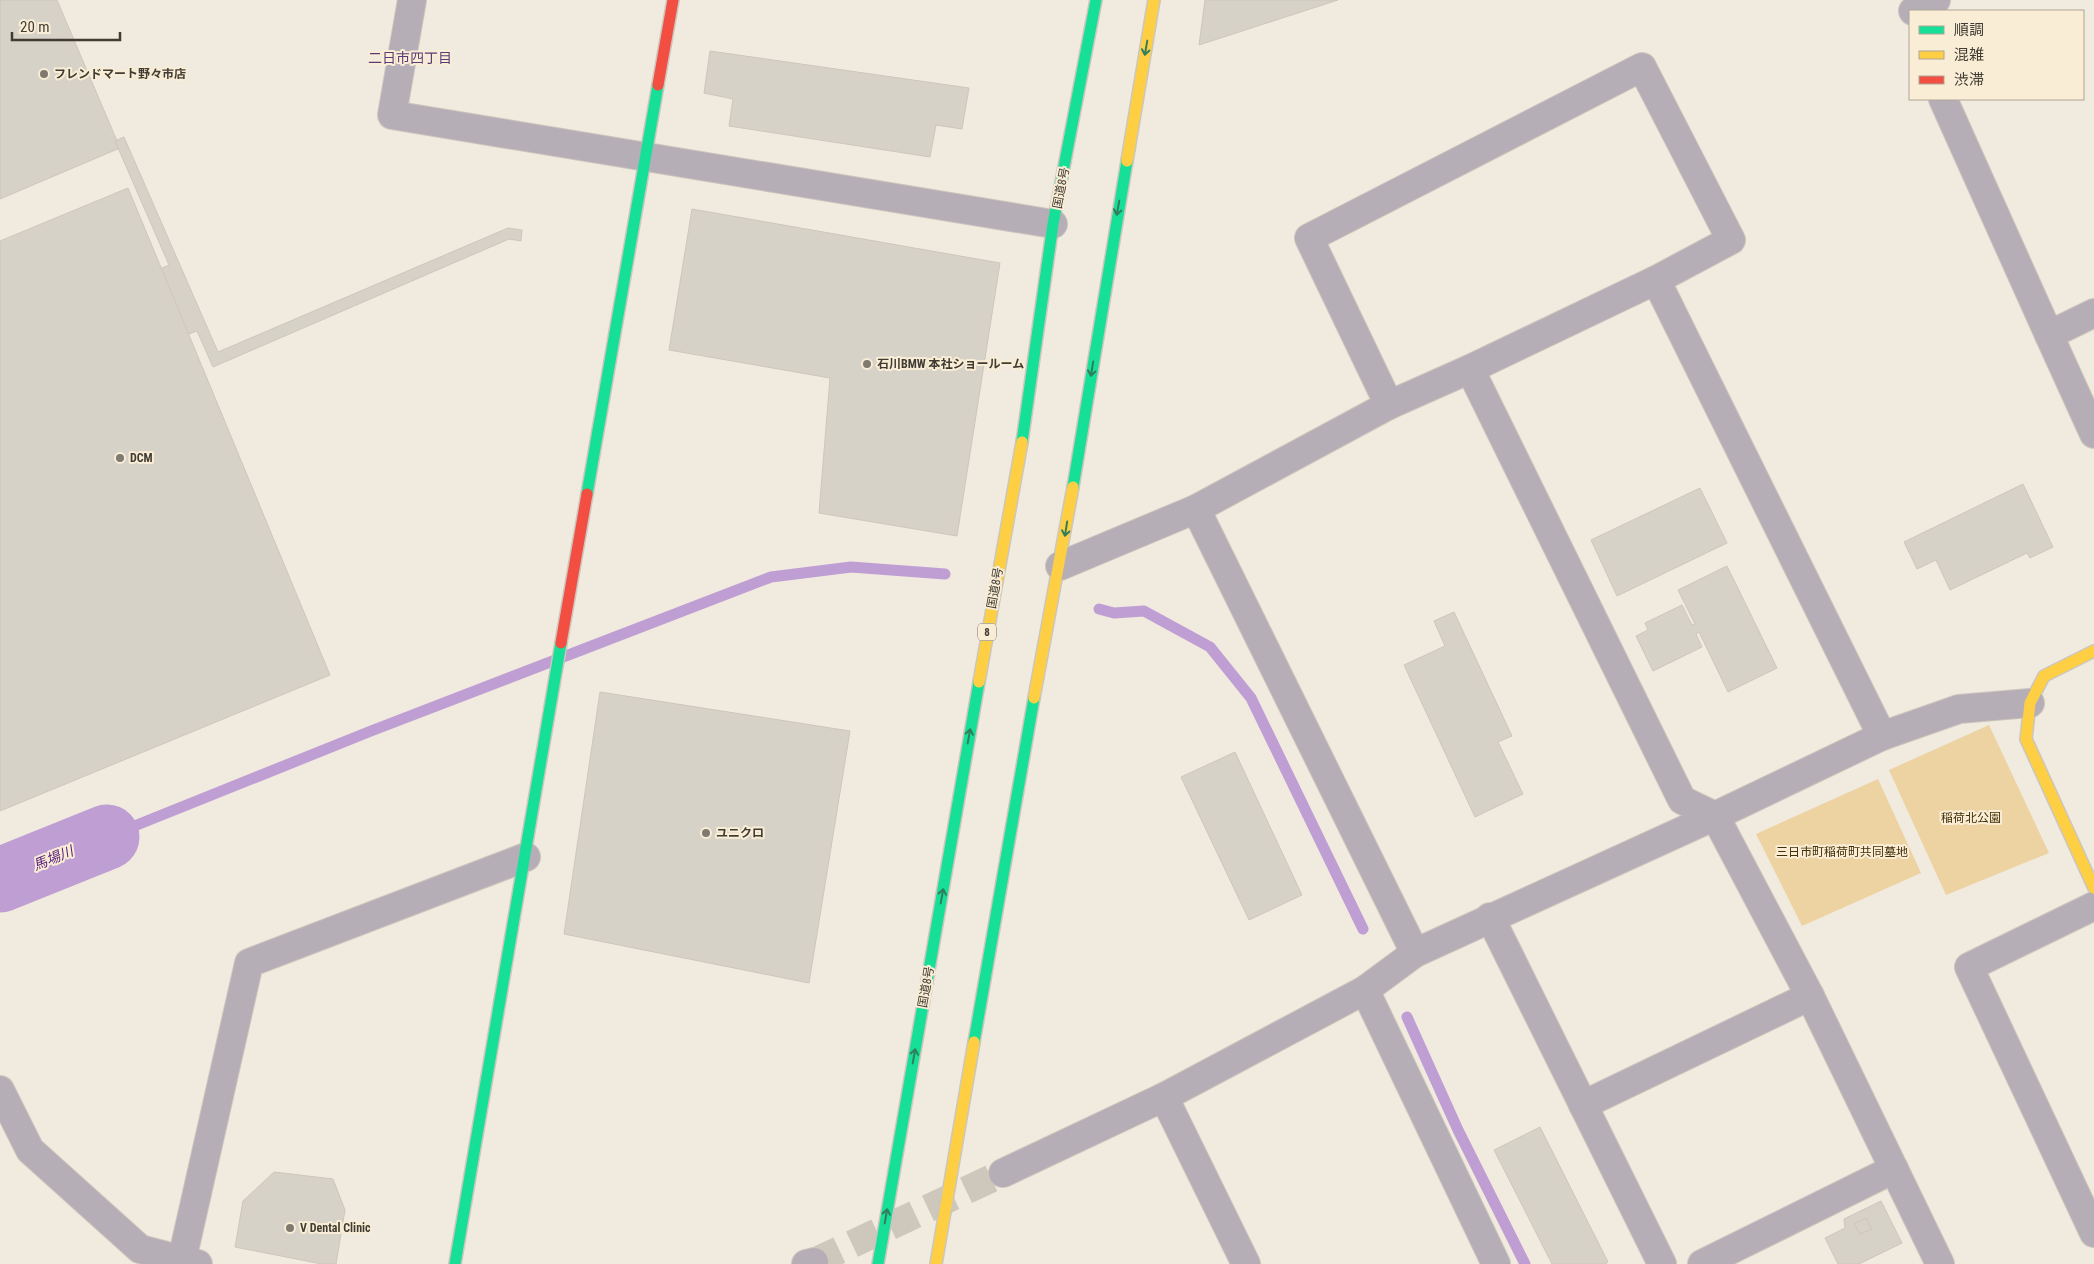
<svg xmlns="http://www.w3.org/2000/svg" width="2094" height="1264" font-family="'Roboto Condensed','Noto Sans JP',sans-serif">
	<style>
		.green { fill: #edd2a2 }
		.lines { fill: none; stroke-linecap: round; stroke-linejoin: round }
		.stream { stroke: #bf9ed4; stroke-width: 11 }
		.river { stroke: #bf9ed4; stroke-width: 65 }
		.building { fill: #d7d2c8; stroke: #ccc6bc }
		.street-tunnel { stroke: #cec7bc; stroke-width: 28; stroke-dasharray: 28 14; stroke-linecap: butt }
		.street-casing { stroke: #ccc6bd; stroke-width: 30 }
		.fast-casing { stroke: #ccc6bd; stroke-width: 14 }
		.slow-casing { stroke: #ccc6bd; stroke-width: 14 }
		.jam-casing { stroke: #ccc6bd; stroke-width: 14 }
		.street { stroke: #b5aeb7; stroke-width: 28 }
		.fast { stroke: #16e098; stroke-width: 11 }
		.slow { stroke: #ffcf43; stroke-width: 11 }
		.jam { stroke: #f24e42; stroke-width: 11 }
		.oneway { stroke: #307e5b }
		.poi-dot { fill: #7f796f; stroke: #f9edd6; stroke-width: 2 }
		.labels { text-anchor: middle; stroke-width: 4; stroke-linejoin: round; paint-order: stroke }
		.shield { fill: #f9edd6; stroke: #787164; stroke-width: 1 }
		.shield-label { font-size: 11px; font-weight: bold; fill: #413c33 }
		.poi-label { font-size: 12px; font-weight: bold; fill: #413c33; stroke: #f9edd6; text-anchor: start }
		.street-label { font-size: 12px; fill: #413c33; stroke: #f9edd6 }
		.park-label { font-size: 12px; fill: #422f05; stroke: #f9edd6 }
		.neighbourhood-label { font-size: 14px; fill: #5b3b76; stroke: #f9edd6 }
		.water-label { font-size: 14px; font-style: italic; fill: #551b7b; stroke: #f9edd6 }
	</style>
	<rect width="100%" height="100%" fill="#f1eade"/>
	<g class="green">
		<path d="M1989,725L2049,853L1946,895L1889,770Z"/>
		<path d="M1878,779L1921,873L1802,926L1756,834Z"/>
	</g>
	<g class="lines">
		<g class="stream">
			<path d="M1099,609L1114,613L1144,611L1210,647L1251,698L1363,929"/>
			<path d="M107,837L371,731L771,577L851,567L945,574"/>
			<path d="M1407,1017L1458,1130L1525,1264"/>
		</g>
		<path class="river" d="M0,880L107,837"/>
	</g>
	<g class="building">
		<path d="M0,0H57L120,148L0,199Z"/>
		<path d="M1205,0H1338L1199,45Z"/>
		<path d="M710,51L969,88L962,129L936,125L930,157L729,126L733,99L704,93Z"/>
		<path d="M124,137L218,352L508,228L522,230L521,241L509,239L213,367L197,331L181,337L153,272L169,265L115,141Z"/>
		<path d="M128,188L330,675L0,811V241Z"/>
		<path d="M692,209L1000,263L957,536L819,513L830,378L669,350Z"/>
		<path d="M2023,484L2053,547L2030,558L2027,553L1950,590L1936,560L1917,569L1904,542Z"/>
		<path d="M1700,488L1727,543L1617,596L1591,540Z"/>
		<path d="M1727,566L1777,668L1728,692L1699,632L1696,634L1702,647L1653,671L1636,636L1648,630L1645,623L1682,605L1692,625L1695,624L1678,590Z"/>
		<path d="M1454,612L1512,736L1498,742L1523,794L1475,817L1404,665L1445,646L1434,621Z"/>
		<path d="M600,692L850,731L809,983L564,934Z"/>
		<path d="M1235,752L1302,895L1249,920L1181,777Z"/>
		<path d="M1540,1127L1608,1262L1605,1264H1552L1494,1150Z"/>
		<path d="M274,1172L333,1179L345,1210L336,1264H322L235,1247L243,1201Z"/>
		<path d="M1881,1201L1902,1243L1859,1264H1838L1825,1238L1845,1228L1844,1219Z"/>
		<path d="M1866,1218L1872,1229L1860,1234L1854,1224Z"/>
	</g>
	<g class="lines">
		<path class="street-tunnel" d="M814,1262L1003,1173"/>
		<g class="street-casing">
			<g id="street">
				<path d="M412,0L392,115L1053,224"/>
				<path d="M1913,11L1936,0"/>
				<path d="M1943,99L2049,335"/>
				<path d="M2094,313L2049,335L2094,434"/>
				<path d="M1389,405L1309,238L1642,67L1731,240L1656,280"/>
				<path d="M1196,509L1389,405L1470,369"/>
				<path d="M1060,566L1196,509L1415,953"/>
				<path d="M1882,736L1656,280L1470,369L1682,800L1715,816L1810,996L1940,1264"/>
				<path d="M2094,906L1969,967L2094,1233"/>
				<path d="M1490,917L1662,1264"/>
				<path d="M1365,990L1496,1264"/>
				<path d="M0,1090L30,1150L140,1249L198,1264"/>
				<path d="M1164,1097L1246,1264"/>
				<path d="M1583,1105L1810,996"/>
				<path d="M1003,1173L1164,1097L1365,990L1415,953L1715,816L1882,736L1959,709L2030,703"/>
				<path d="M181,1264L249,963L526,857"/>
				<path d="M806,1264L814,1262"/>
				<path d="M1702,1264L1894,1169"/>
			</g>
		</g>
		<g class="fast-casing">
			<g id="fast">
				<path d="M1022,442L1053,224L1096,0"/>
				<path d="M1073,487L1127,161"/>
				<path d="M587,494L658,85"/>
				<path d="M974,1042L1034,698"/>
				<path d="M455,1264L561,643"/>
				<path d="M878,1264L979,682"/>
			</g>
		</g>
		<g class="slow-casing">
			<g id="slow">
				<path d="M1127,161L1154,0"/>
				<path d="M2094,651L2044,676L2030,703L2026,739L2094,888"/>
				<path d="M979,682L1022,442"/>
				<path d="M1034,698L1073,487"/>
				<path d="M936,1264L974,1042"/>
			</g>
		</g>
		<g class="jam-casing">
			<g id="jam">
				<path d="M658,85L673,0"/>
				<path d="M561,643L587,494"/>
			</g>
		</g>
		<use href="#street" class="street"/>
		<use href="#fast" class="fast"/>
		<use href="#slow" class="slow"/>
		<use href="#jam" class="jam"/>
	</g>
	<defs><path id="oneway-shaft" d="M-6 0H5M1.5-3L5.5 0L1.5 3" fill="none" stroke-width="1.6" stroke-linecap="round" stroke-linejoin="round" transform="scale(1.25)"/></defs>
	<g class="oneway">
		<use href="#oneway-shaft" transform="translate(1146 48) rotate(100)"/>
		<use href="#oneway-shaft" transform="translate(1118 208) rotate(100)"/>
		<use href="#oneway-shaft" transform="translate(1092 369) rotate(99)"/>
		<use href="#oneway-shaft" transform="translate(1066 529) rotate(99)"/>
		<use href="#oneway-shaft" transform="translate(969 736) rotate(-80)"/>
		<use href="#oneway-shaft" transform="translate(942 896) rotate(-80)"/>
		<use href="#oneway-shaft" transform="translate(914 1056) rotate(-80)"/>
		<use href="#oneway-shaft" transform="translate(886 1216) rotate(-80)"/>
	</g>
	<g class="poi-dot">
		<circle cx="44" cy="74" r="5"/>
		<circle cx="867" cy="364" r="5"/>
		<circle cx="120" cy="458" r="5"/>
		<circle cx="706" cy="833" r="5"/>
		<circle cx="290" cy="1228" r="5"/>
	</g>
	<g class="labels">
		<rect class="shield" x="978" y="623.5" width="18" height="17" rx="4"/>
		<g class="shield-label">
			<text x="987" y="636">8</text>
		</g>
		<g class="poi-label">
			<text x="54" y="78">フレンドマート野々市店</text>
			<text x="877" y="368">石川BMW 本社ショールーム</text>
			<text x="130" y="462">DCM</text>
			<text x="716" y="837">ユニクロ</text>
			<text x="300" y="1232">V Dental Clinic</text>
		</g>
		<g class="street-label">
			<text transform="translate(1061 188) rotate(-79)" y="4">国道8号</text>
			<text transform="translate(995 588) rotate(-80)" y="4">国道8号</text>
			<text transform="translate(926 987) rotate(-80)" y="4">国道8号</text>
		</g>
		<g class="park-label">
			<text x="1971" y="822">稲荷北公園</text>
			<text x="1842" y="856">三日市町稲荷町共同墓地</text>
		</g>
		<g class="neighbourhood-label">
			<text x="410" y="63">二日市四丁目</text>
		</g>
		<g class="water-label">
			<text transform="translate(53 858) rotate(-22)" y="5">馬場川</text>
		</g>
	</g>
	<rect x="1909" y="10" width="175" height="90" fill="#f9edd6" stroke="#afa695"/>
	<rect x="1919" y="26" width="25" height="8" fill="#16e098" stroke="#afa695"/>
	<text x="1954" y="35" font-size="15" fill="#413c33">順調</text>
	<rect x="1919" y="51" width="25" height="8" fill="#ffcf43" stroke="#afa695"/>
	<text x="1954" y="60" font-size="15" fill="#413c33">混雑</text>
	<rect x="1919" y="76" width="25" height="8" fill="#f24e42" stroke="#afa695"/>
	<text x="1954" y="85" font-size="15" fill="#413c33">渋滞</text>
	<path d="M12 32v8h108v-8" fill="none" stroke="#413c33" stroke-width="2.5"/>
	<text x="20" y="32" font-size="15" fill="#413c33" stroke="#f9edd6" stroke-width="4" paint-order="stroke">20 m</text>
</svg>
